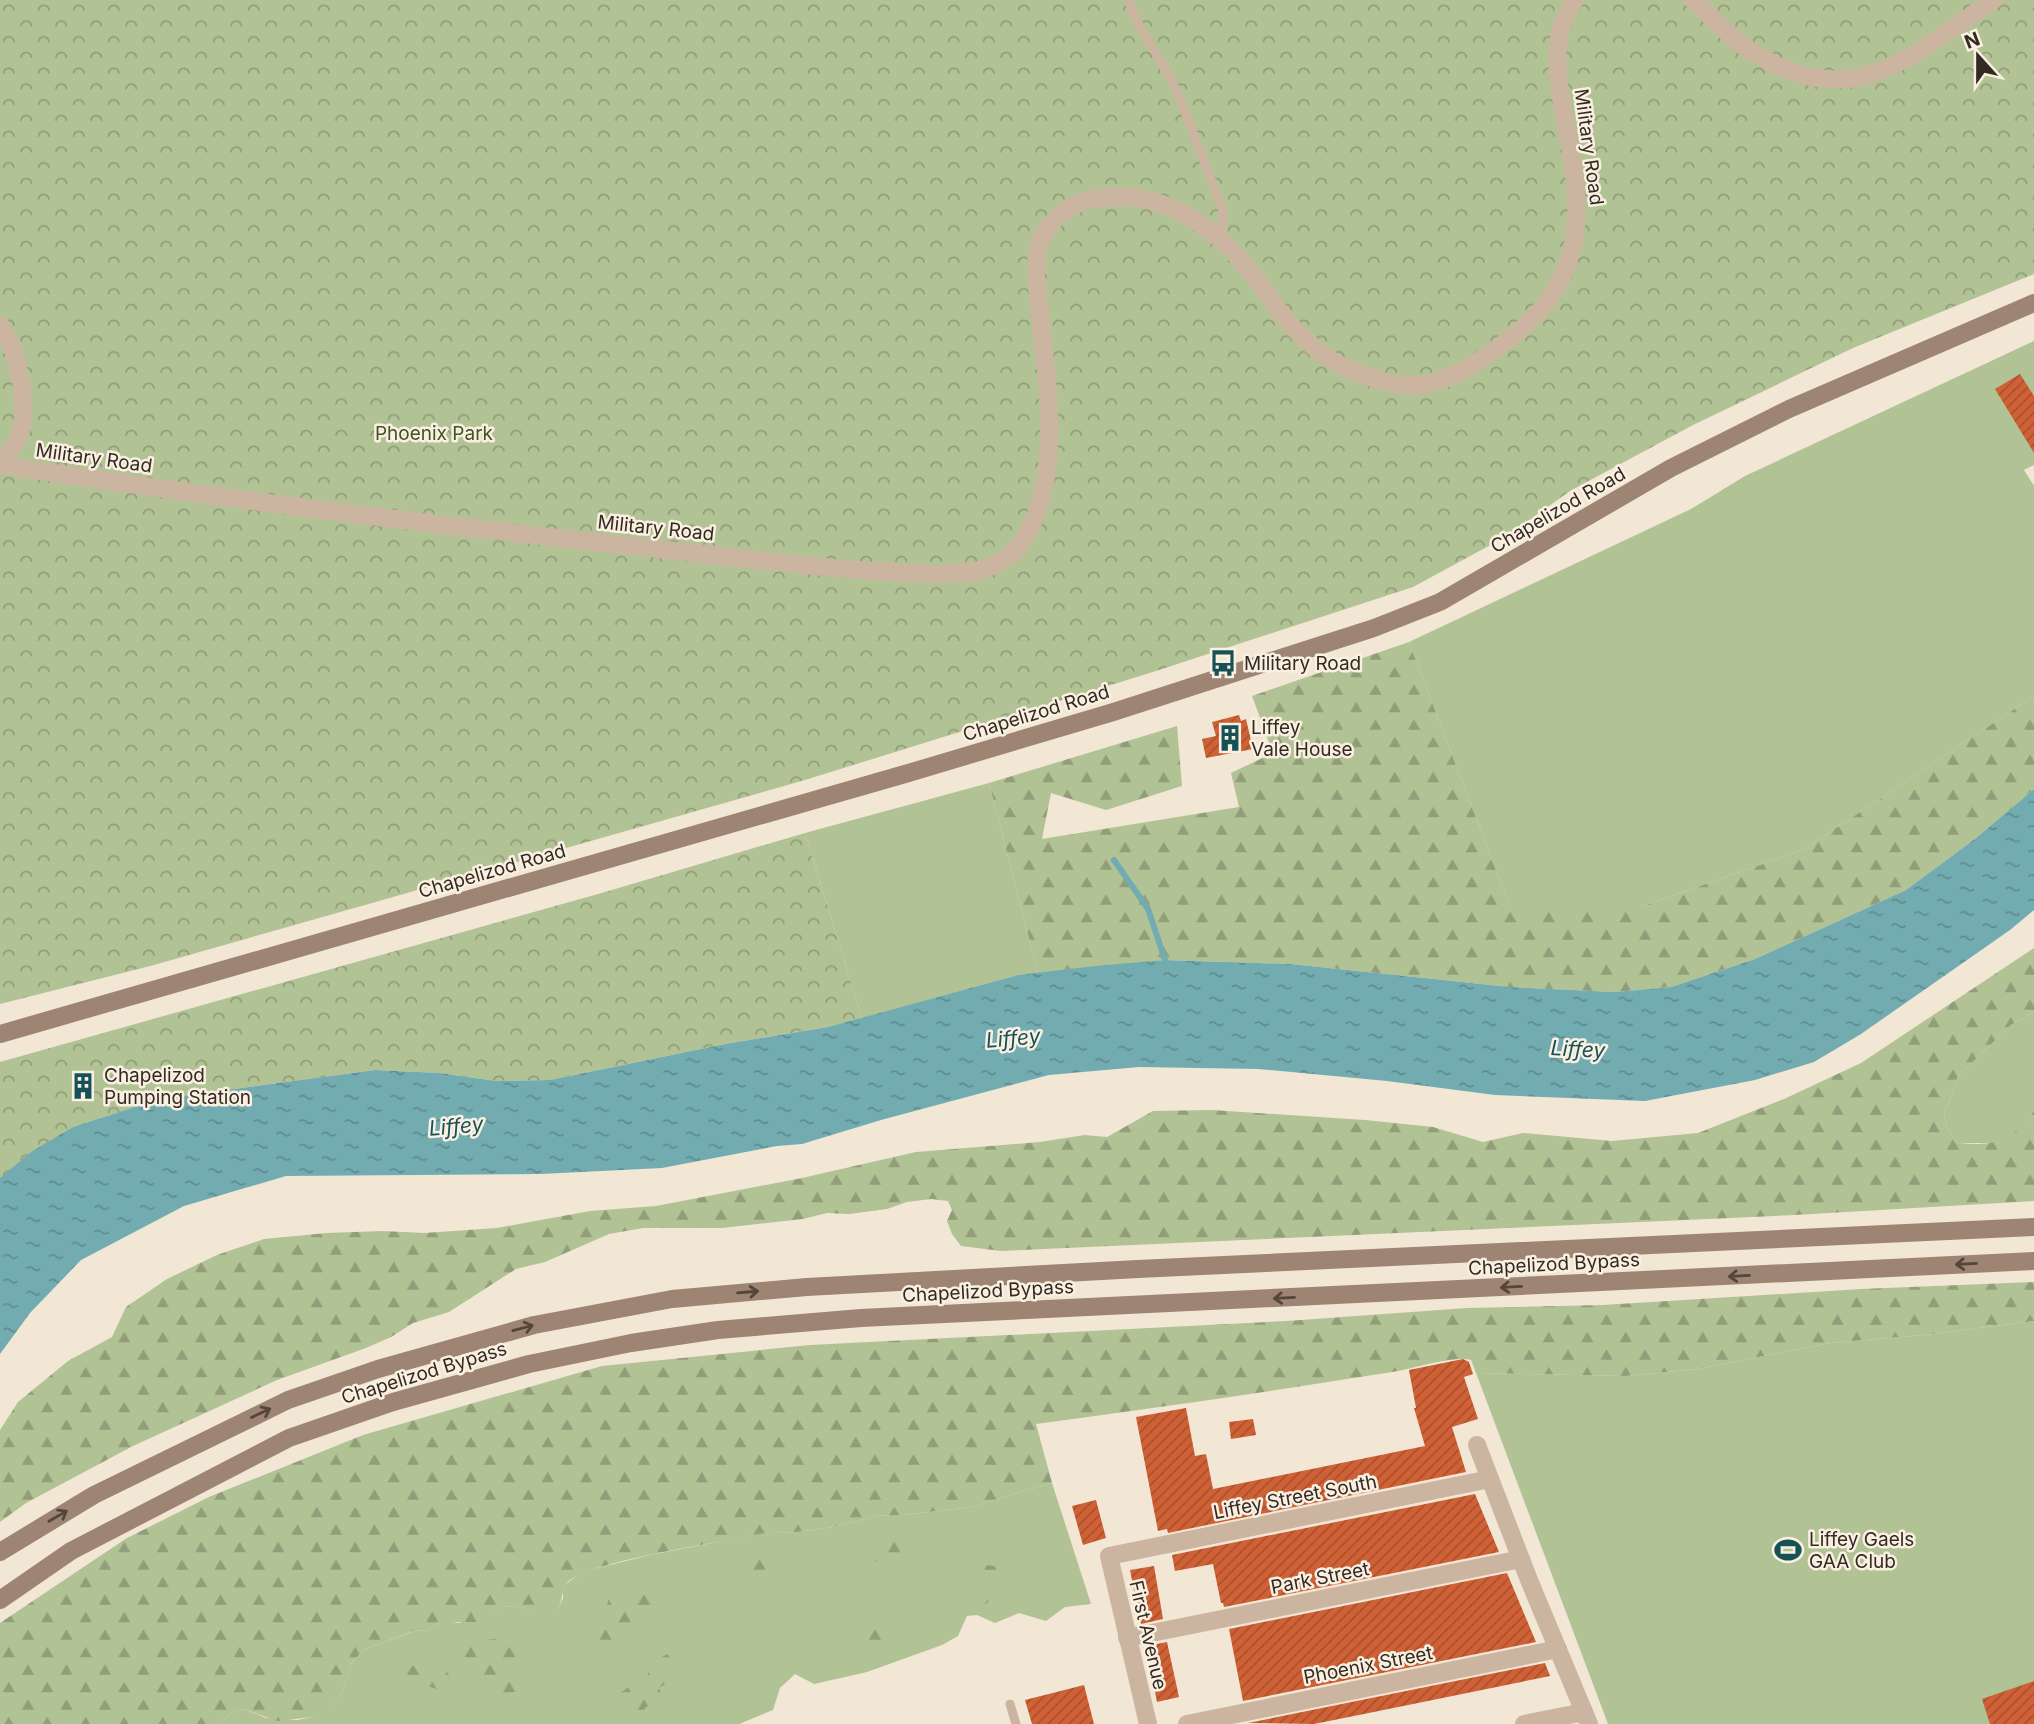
<svg xmlns="http://www.w3.org/2000/svg" width="2034" height="1724" font-family="Inter,sans-serif">
<defs>
<pattern id="forest-firs" width="22" height="20" patternUnits="userSpaceOnUse" patternTransform="scale(1.75)"><rect width="22" height="20" fill="#b1c294"/><path d="M5 1l3.5 6h-7zM16 11l3.5 6h-7z" fill="#919e79"/></pattern>
<pattern id="park-crowns" width="20" height="18" patternUnits="userSpaceOnUse" patternTransform="scale(1.75)"><rect width="20" height="18" fill="#b1c294"/><path d="M2 6a3 3 0 1 1 6 0M12 15a3 3 0 1 1 6 0" fill="none" stroke="#919e79"/></pattern>
<pattern id="water-ripples" width="26" height="14" patternUnits="userSpaceOnUse" patternTransform="scale(1.75)"><rect width="26" height="14" fill="#72acb1"/><path d="M2 4q2-2 4 0t4 0M15 11q2-2 4 0t4 0" fill="none" stroke="#5e8c90"/></pattern>
<pattern id="building-hatch" width="6" height="6" patternUnits="userSpaceOnUse" patternTransform="scale(1.75)"><rect width="6" height="6" fill="#d06136"/><path d="M-1 1l2-2M0 6l6-6M5 7l2-2" fill="none" stroke="#aa502d"/></pattern>
</defs>
<rect width="100%" height="100%" fill="#f2e6d5"/>
<g fill="#b1c294">
<path d="M2034 341V465L2024 470 2034 486V696L1803 850 1640 907H1510L1409 642 1691 509 1745 476Z"/>
<path d="M989 783 1038 973 1018 975 862 1018 805 833Z"/>
<path d="M2034 1012V1111L2019 1130 2000 1143H1957L1947 1128 1944 1115 1958 1076 2011 1025Z"/>
<path d="M2034 1321V1724H1608L1476 1373 1626 1376 1698 1369 1830 1343 1924 1335Z"/>
<path d="M1052 1483 1091 1604 1065 1607 1046 1621 1019 1613 995 1623 977 1615 967 1616 958 1636 942 1645 867 1672 814 1684 795 1674 780 1688 773 1710 739 1724H212L226 1718 234 1711 244 1709 266 1718 297 1720 313 1717 323 1712 342 1692 352 1662 365 1649 415 1631 429 1630 439 1622 447 1621 459 1623 500 1607 514 1606 551 1612 558 1609 563 1598V1590L566 1584 578 1575 590 1570 650 1555 774 1531 790 1533 833 1527 877 1516 904 1515 971 1507Z"/>
</g>
<g fill="url(#forest-firs)">
<path d="M1409 642 1510 907H1640L1803 850 2034 696V789L1976 838 1906 890 1755 959 1671 987 1614 992 1510 987 1291 964 1165 960 1038 973 989 783 1177 726 1182 786 1106 810 1051 793 1042 839 1239 807 1231 773 1273 753 1252 696Z"/>
<path d="M2034 948V1012L2011 1025 1958 1076 1944 1115 1947 1128 1957 1143C1998 1146 2008 1143 2034 1111V1201L1795 1215 1001 1251 961 1246 952 1234 947 1221 952 1210 948 1201 931 1199 907 1202 887 1209 849 1214 827 1213 803 1219 722 1228H643L609 1234 545 1262 516 1269 449 1312 413 1323 391 1337 366 1348 277 1380 133 1446 26 1503 0 1522V1430L18 1402 68 1361 112 1337 126 1307 167 1279 217 1255 264 1239 327 1233 382 1231 424 1233 497 1228 590 1211 656 1206 802 1178 916 1152 1040 1142 1085 1135 1107 1137 1153 1111 1212 1110 1365 1120 1433 1127 1483 1142 1523 1133 1612 1141 1698 1133 1784 1099 1861 1063Z"/>
<path d="M2034 1282V1321L1924 1335 1830 1343 1698 1369 1626 1376 1476 1373 1471 1360C1454 1355 1412 1369 1392 1372 1274 1391 1155 1408 1036 1424L1052 1483 971 1507 904 1515 877 1516 833 1527 790 1533 774 1531C736 1541 585 1560 566 1584 562 1589 562 1602 558 1609L551 1613 514 1606 501 1607 490 1611 477 1622H439L429 1630 414 1631 365 1649 352 1662 342 1692 323 1713 313 1717 277 1721 244 1709 234 1711 226 1718 212 1724H0V1623L127 1538 209 1497 363 1435 602 1366 810 1345 1287 1321 1467 1308 1603 1305 1861 1289Z"/>
<path d="M885 1535 901 1543V1559L894 1569 880 1565 869 1556 871 1545Z"/>
<circle cx="758" cy="1562" r="13"/>
<path d="M986 1565 1003 1567 1004 1581 992 1586 978 1573Z"/>
<path d="M642 1593 654 1604 650 1610 651 1617 631 1631 626 1644 617 1647 614 1651 607 1654 610 1648 603 1647 597 1631 603 1625 600 1613 607 1606 609 1596 620 1599Z"/>
<path d="M963 1593H977L989 1601 976 1611 962 1601Z"/>
<path d="M872 1625 884 1632 892 1641 889 1652 859 1651 852 1642 861 1631Z"/>
<path d="M507 1637 520 1656 516 1665 528 1683 519 1693 513 1692 499 1697 486 1685 473 1683 456 1663 457 1654 480 1641Z"/>
<path d="M670 1653 676 1664 673 1679 659 1688 662 1696 661 1701 646 1707 644 1710 619 1716 610 1706C616 1693 633 1683 647 1680 649 1664 657 1659 670 1653Z"/>
<path d="M438 1660 450 1676 449 1684 439 1690 419 1683 410 1684 405 1677 410 1667 424 1661Z"/>
</g>
<g fill="url(#park-crowns)">
<path d="M0 0H2034V274L1853 348 1693 425 1570 491 1507 536 1413 587 1156 671 805 780 154 965 0 1004Z"/>
<path d="M805 833 862 1018 828 1027 725 1044 550 1080 496 1081 440 1073 375 1070 159 1099 73 1127 0 1178V1062L605 892Z"/>
</g>
<path fill="url(#water-ripples)" d="M2034 789V910L2010 930 1861 1034 1814 1062 1755 1080 1645 1101 1495 1095 1387 1081 1258 1069 1139 1067 1049 1075 881 1120 802 1144 777 1146 662 1168 540 1174 286 1176 184 1206 81 1260 30 1313 0 1354V1178L31 1152 73 1127 159 1099 375 1070 440 1073 496 1081 550 1080 725 1044 828 1027 1018 975 1095 966 1165 960 1291 964 1510 987 1614 992 1671 987 1755 959 1906 890 1976 838Z"/>
<g fill="none" stroke-linecap="round" stroke-linejoin="round">
<path stroke="#72acb1" stroke-width="6" d="M1114 860 1148 909 1165 960"/>
</g>
<g fill="url(#building-hatch)">
<path d="M2020 374 2034 396V453L1995 389Z"/>
<path d="M1239 715 1241 721 1246 719 1253 749 1206 758 1202 739 1216 736 1212 722Z"/>
<path d="M1463 1359 1469 1362 1473 1374 1464 1377 1478 1419 1452 1427 1466 1472 1168 1533 1167 1529 1158 1531 1136 1417 1186 1408 1195 1456 1206 1454 1213 1489 1425 1446 1414 1408H1416L1409 1370Z"/>
<path d="M1253 1419 1256 1435 1231 1439 1229 1422Z"/>
<path d="M1475 1494 1499 1552 1224 1607 1223 1603H1221L1213 1564 1175 1571 1172 1555Z"/>
<path d="M1096 1500 1106 1538 1083 1545 1072 1506Z"/>
<path d="M1154 1566 1163 1619 1141 1624 1130 1570Z"/>
<path d="M1507 1573 1536 1642 1243 1701 1229 1629Z"/>
<path d="M1167 1642 1179 1697 1157 1702 1146 1646Z"/>
<path d="M1545 1663 1550 1676 1354 1716 1314 1724 1248 1723Z"/>
<path d="M2034 1681V1724H1990L1982 1699Z"/>
<path d="M1084 1685 1094 1724H1032L1025 1700Z"/>
</g>
<g fill="none" stroke-linecap="round" stroke-linejoin="round">
<g stroke="#cbb5a0" stroke-width="9">
<path d="M1129 0 1132 12 1169 76 1181 101 1223 211V228L1219 239"/>
<path d="M1010 1704 1016 1724"/>
</g>
<g stroke="#cbb5a0" stroke-width="18">
<path d="M1693 0C1711 16 1729 37 1749 50 1855 117 1907 57 1994 0"/>
<path d="M0 324C18 352 30 404 19 436 15 446 6 456 0 464"/>
<path d="M0 465C231 501 462 528 695 553 763 560 831 570 900 572 926 573 955 576 980 570 999 566 1015 553 1025 537 1061 480 1048 388 1041 324 1039 297 1032 270 1039 244 1043 231 1057 216 1068 209 1084 198 1103 197 1123 197 1171 197 1219 232 1248 269 1265 289 1279 314 1297 332 1327 362 1356 377 1397 384 1431 390 1464 372 1492 352 1591 283 1585 218 1563 110 1556 72 1551 33 1575 0"/>
<path d="M1477 1445 1529 1580 1589 1724"/>
<path d="M1127 1638 1521 1559"/>
<path d="M1148 1724 1109 1556 1490 1479"/>
<path d="M1187 1724 1558 1649"/>
<path d="M1524 1724 1584 1712"/>
</g>
<g stroke="#9e8472" stroke-width="18">
<path d="M0 1034 905 774 1113 712 1374 628 1440 602 1671 468 1789 409 2034 303"/>
<path d="M0 1552 94 1495 288 1400 378 1369 534 1325 672 1299 807 1287 1138 1269 2034 1227"/>
<path d="M0 1600 71 1551 289 1438 393 1402 529 1364 631 1343 718 1330 861 1318 2034 1261"/>
</g>
</g>
<defs><path id="oneway-shaft" d="M-6 0H5M1.5-3L5.5 0L1.5 3" fill="none" stroke-width="1.6" stroke-linecap="round" stroke-linejoin="round" transform="scale(1.75)"/></defs>
<g stroke="#54453b">
<use href="#oneway-shaft" transform="translate(1966 1264) rotate(177)"/>
<use href="#oneway-shaft" transform="translate(1739 1276) rotate(177)"/>
<use href="#oneway-shaft" transform="translate(1511 1287) rotate(177)"/>
<use href="#oneway-shaft" transform="translate(748 1292) rotate(-5)"/>
<use href="#oneway-shaft" transform="translate(1284 1298) rotate(177)"/>
<use href="#oneway-shaft" transform="translate(523 1328) rotate(-15)"/>
<use href="#oneway-shaft" transform="translate(261 1413) rotate(-25)"/>
<use href="#oneway-shaft" transform="translate(58 1516) rotate(-30)"/>
</g>
<defs>
<symbol id="bus-bare" viewBox="-9 -9 18 18"><path d="M-5-6H5V4H4V6H2V4H-2V6H-4V4H-5ZM-3.5-4V0h7V-4ZM-3.5 1.2v1.5H-2V1.2ZM2 1.2v1.5H3.5V1.2Z" fill="#175158" stroke="#faf0e1" stroke-width="2.5" paint-order="stroke"/></symbol>
<symbol id="building-bare" viewBox="-9 -9 18 18"><path d="M-4-6H4V6H1V3H-1V6H-4ZM-2.5-4.3h1.7v1.8h-1.7ZM.8-4.3h1.7v1.8H.8ZM-2.5-1h1.7V.8h-1.7ZM.8-1h1.7V.8H.8Z" fill="#175158" stroke="#faf0e1" stroke-width="2.5" paint-order="stroke"/></symbol>
<symbol id="stadium-bare" viewBox="-9 -9 18 18"><path d="M0-5a6.5 5 0 1 0 0 10a6.5 5 0 1 0 0-10ZM-3.5-1.8h7v3.6h-7Z" fill="#175158" stroke="#faf0e1" stroke-width="2.5" paint-order="stroke"/></symbol>
</defs>
<g fill-rule="evenodd">
<use href="#bus-bare" x="1204" y="644" width="38" height="38"/>
<use href="#building-bare" x="1211" y="719" width="38" height="38"/>
<use href="#building-bare" x="64" y="1067" width="38" height="38"/>
<use href="#stadium-bare" x="1769" y="1531" width="38" height="38"/>
</g>
<g text-anchor="middle" dominant-baseline="central" stroke-width="5" stroke-linejoin="round" paint-order="stroke">
<g font-size="19" fill="#342a24" stroke="#faf0e1">
<text transform="translate(1589 147) rotate(82)">Military Road</text>
<text transform="translate(94 458) rotate(8)">Military Road</text>
<text transform="translate(1558 510) rotate(-30)">Chapelizod Road</text>
<text transform="translate(656 528) rotate(6)">Military Road</text>
<text transform="translate(1036 713) rotate(-17)">Chapelizod Road</text>
<text transform="translate(492 871) rotate(-16)">Chapelizod Road</text>
<text transform="translate(1554 1264) rotate(-3)">Chapelizod Bypass</text>
<text transform="translate(988 1291) rotate(-3)">Chapelizod Bypass</text>
<text transform="translate(424 1373) rotate(-17)">Chapelizod Bypass</text>
<text transform="translate(1295 1497) rotate(-11)">Liffey Street South</text>
<text transform="translate(1320 1578) rotate(-11)">Park Street</text>
<text transform="translate(1148 1635) rotate(77)">First Avenue</text>
<text transform="translate(1368 1665) rotate(-11)">Phoenix Street</text>
</g>
<g font-size="19" fill="#415426" stroke="#faf0e1">
<text x="434" y="433">Phoenix Park</text>
</g>
<g font-size="19" fill="#342a24" stroke="#faf0e1" text-anchor="start">
<text x="1244" y="663">Military Road</text>
<text x="1251" y="727">Liffey<tspan x="1251" dy="22">Vale House</tspan></text>
<text x="104" y="1075">Chapelizod<tspan x="104" dy="22">Pumping Station</tspan></text>
<text x="1809" y="1539">Liffey Gaels<tspan x="1809" dy="22">GAA Club</tspan></text>
</g>
<g font-size="21" font-style="italic" fill="#175158" stroke="#faf0e1">
<text transform="translate(1013 1038) rotate(-5)">Liffey</text>
<text transform="translate(1578 1049) rotate(3)">Liffey</text>
<text transform="translate(456 1126) rotate(-5)">Liffey</text>
</g>
</g>
<g transform="translate(1978 56) rotate(339)" stroke="#faf0e1" stroke-width="5" paint-order="stroke">
<path d="M0-5L12 26L0 18L-12 26Z" fill="#342a24"/>
<text y="-10" font-size="19" font-weight="bold" text-anchor="middle" fill="#342a24">N</text>
</g>
</svg>
